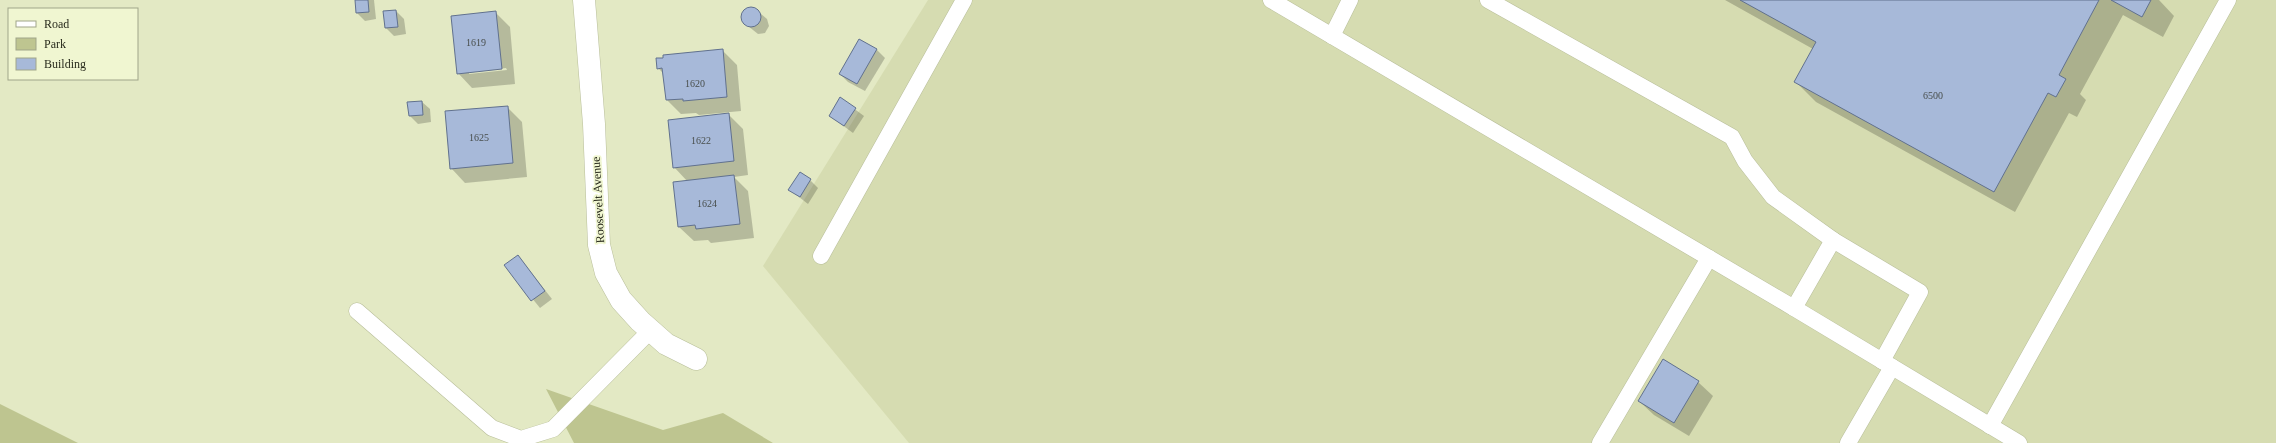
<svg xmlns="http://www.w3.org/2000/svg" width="2276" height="443" font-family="Georgia,serif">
<rect width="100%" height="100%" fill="#e3e9c4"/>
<path fill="#d6dcb1" d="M928 0H2276V443H909L763 266Z"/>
<g fill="#bec590">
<path d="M546 389 663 430 723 413 773 443H574Z"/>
<path d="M0 404 78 443H0Z"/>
</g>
<g fill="#0003" fill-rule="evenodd">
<path d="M356 0H374L376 19 365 21 357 13Z"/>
<path d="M1725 0H2159L2174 16 2163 37 2123 15 2080 94 2086 100 2077 117 2069 113 2015 212 1816 102 1795 81 1813 49Z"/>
<path d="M753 7 767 19 769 26 765 33 758 34 743 22 742 15 745 10Z"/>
<path d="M396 11 404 19 406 34 394 36 386 28Z"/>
<path d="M495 12 510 27 515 84 472 88 458 73ZM506 68 507 70 469 74V72Z"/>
<path d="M860 40 877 50 885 58 865 91 848 82 840 74Z"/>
<path d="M722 50 737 65 741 111 699 115 696 113 681 114 667 100 664 74 658 68Z"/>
<path d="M841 99 864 116 853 133 830 116Z"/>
<path d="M422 102 430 109 431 122 418 124 410 116 408 103Z"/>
<path d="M507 107 522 122 527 177 465 183 451 168Z"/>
<path d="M728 114 743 129 748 175 734 177 748 191 754 238 711 243 708 240 694 241 679 227 688 182 674 167Z"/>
<path d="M810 180 818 188 808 204 790 190Z"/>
<path d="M518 256 552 299 540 308 506 266Z"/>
<path d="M1698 382 1713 396 1689 436 1654 415 1639 401Z"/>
</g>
<g fill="#a7b9d9" stroke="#61718e">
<path d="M355 0H368L369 12 356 13Z"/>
<path d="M1740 0H2099L2059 75 2066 79 2056 97 2048 93 1994 192 1794 82 1816 42Z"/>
<path d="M2111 0H2151L2142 17Z"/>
<circle cx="751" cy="17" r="10"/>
<path d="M396 10 398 27 385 28 383 11Z"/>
<path d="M496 11 502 69 457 74 451 16Z"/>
<path d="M859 39 877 49 857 84 839 74Z"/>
<path d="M723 49 727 97 683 101V99L666 100 662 68 657 69 656 58H663V55Z"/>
<path d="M840 97 856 108 844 126 829 116Z"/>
<path d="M422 101 423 115 409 116 407 102Z"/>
<path d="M508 106 513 163 450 169 445 111Z"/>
<path d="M729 113 734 161 673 168 668 120Z"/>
<path d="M800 172 811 179 800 197 788 190Z"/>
<path d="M734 175 740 224 696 229 695 225 678 227 673 182Z"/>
<path d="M518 255 545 291 531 301 504 265Z"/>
<path d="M1663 359 1699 381 1674 423 1638 401Z"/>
</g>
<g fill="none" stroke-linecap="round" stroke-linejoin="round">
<defs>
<g id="lane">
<path d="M1271 0 1794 308 2019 443"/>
<path d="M1488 0 1732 137 1745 161 1773 197 1833 240"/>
<path d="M1332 36 1350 0"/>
<path d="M821 256 964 0"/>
<path d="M1794 308 1833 240 1920 292 1882 361"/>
<path d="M357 311 492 428 521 439 553 429 651 330"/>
<path d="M1990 426 2228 0"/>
<path d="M1600 443 1709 258"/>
<path d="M1848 443 1892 367"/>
</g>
<path id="street" d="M584 0 594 124 599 245 606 273 621 300 640 321 666 344 696 359"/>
</defs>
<use href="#lane" stroke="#b8be9a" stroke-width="17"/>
<use href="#street" stroke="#b8be9a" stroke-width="23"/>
<use href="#lane" stroke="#fff" stroke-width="16"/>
<use href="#street" stroke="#fff" stroke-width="22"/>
</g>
<g text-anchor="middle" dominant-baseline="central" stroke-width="3.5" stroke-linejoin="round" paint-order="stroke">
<g font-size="10" fill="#484e4c">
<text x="476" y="42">1619</text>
<text x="695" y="83">1620</text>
<text x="1933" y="95">6500</text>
<text x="479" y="137">1625</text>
<text x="701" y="140">1622</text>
<text x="707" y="203">1624</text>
</g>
<g font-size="12" fill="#292b1d" stroke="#f0f6d1">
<text transform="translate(598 200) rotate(-93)">Roosevelt Avenue</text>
</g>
</g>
<rect x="8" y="8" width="130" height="72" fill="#f0f6d1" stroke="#a0a589"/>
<rect x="16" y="21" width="20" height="6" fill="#ffffff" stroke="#a0a589"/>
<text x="44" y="28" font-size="12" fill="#292b1d">Road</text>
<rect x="16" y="38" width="20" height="12" fill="#bec590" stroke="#a0a589"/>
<text x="44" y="48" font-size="12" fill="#292b1d">Park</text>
<rect x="16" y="58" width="20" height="12" fill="#a7b9d9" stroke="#a0a589"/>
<text x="44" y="68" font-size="12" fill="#292b1d">Building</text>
</svg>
